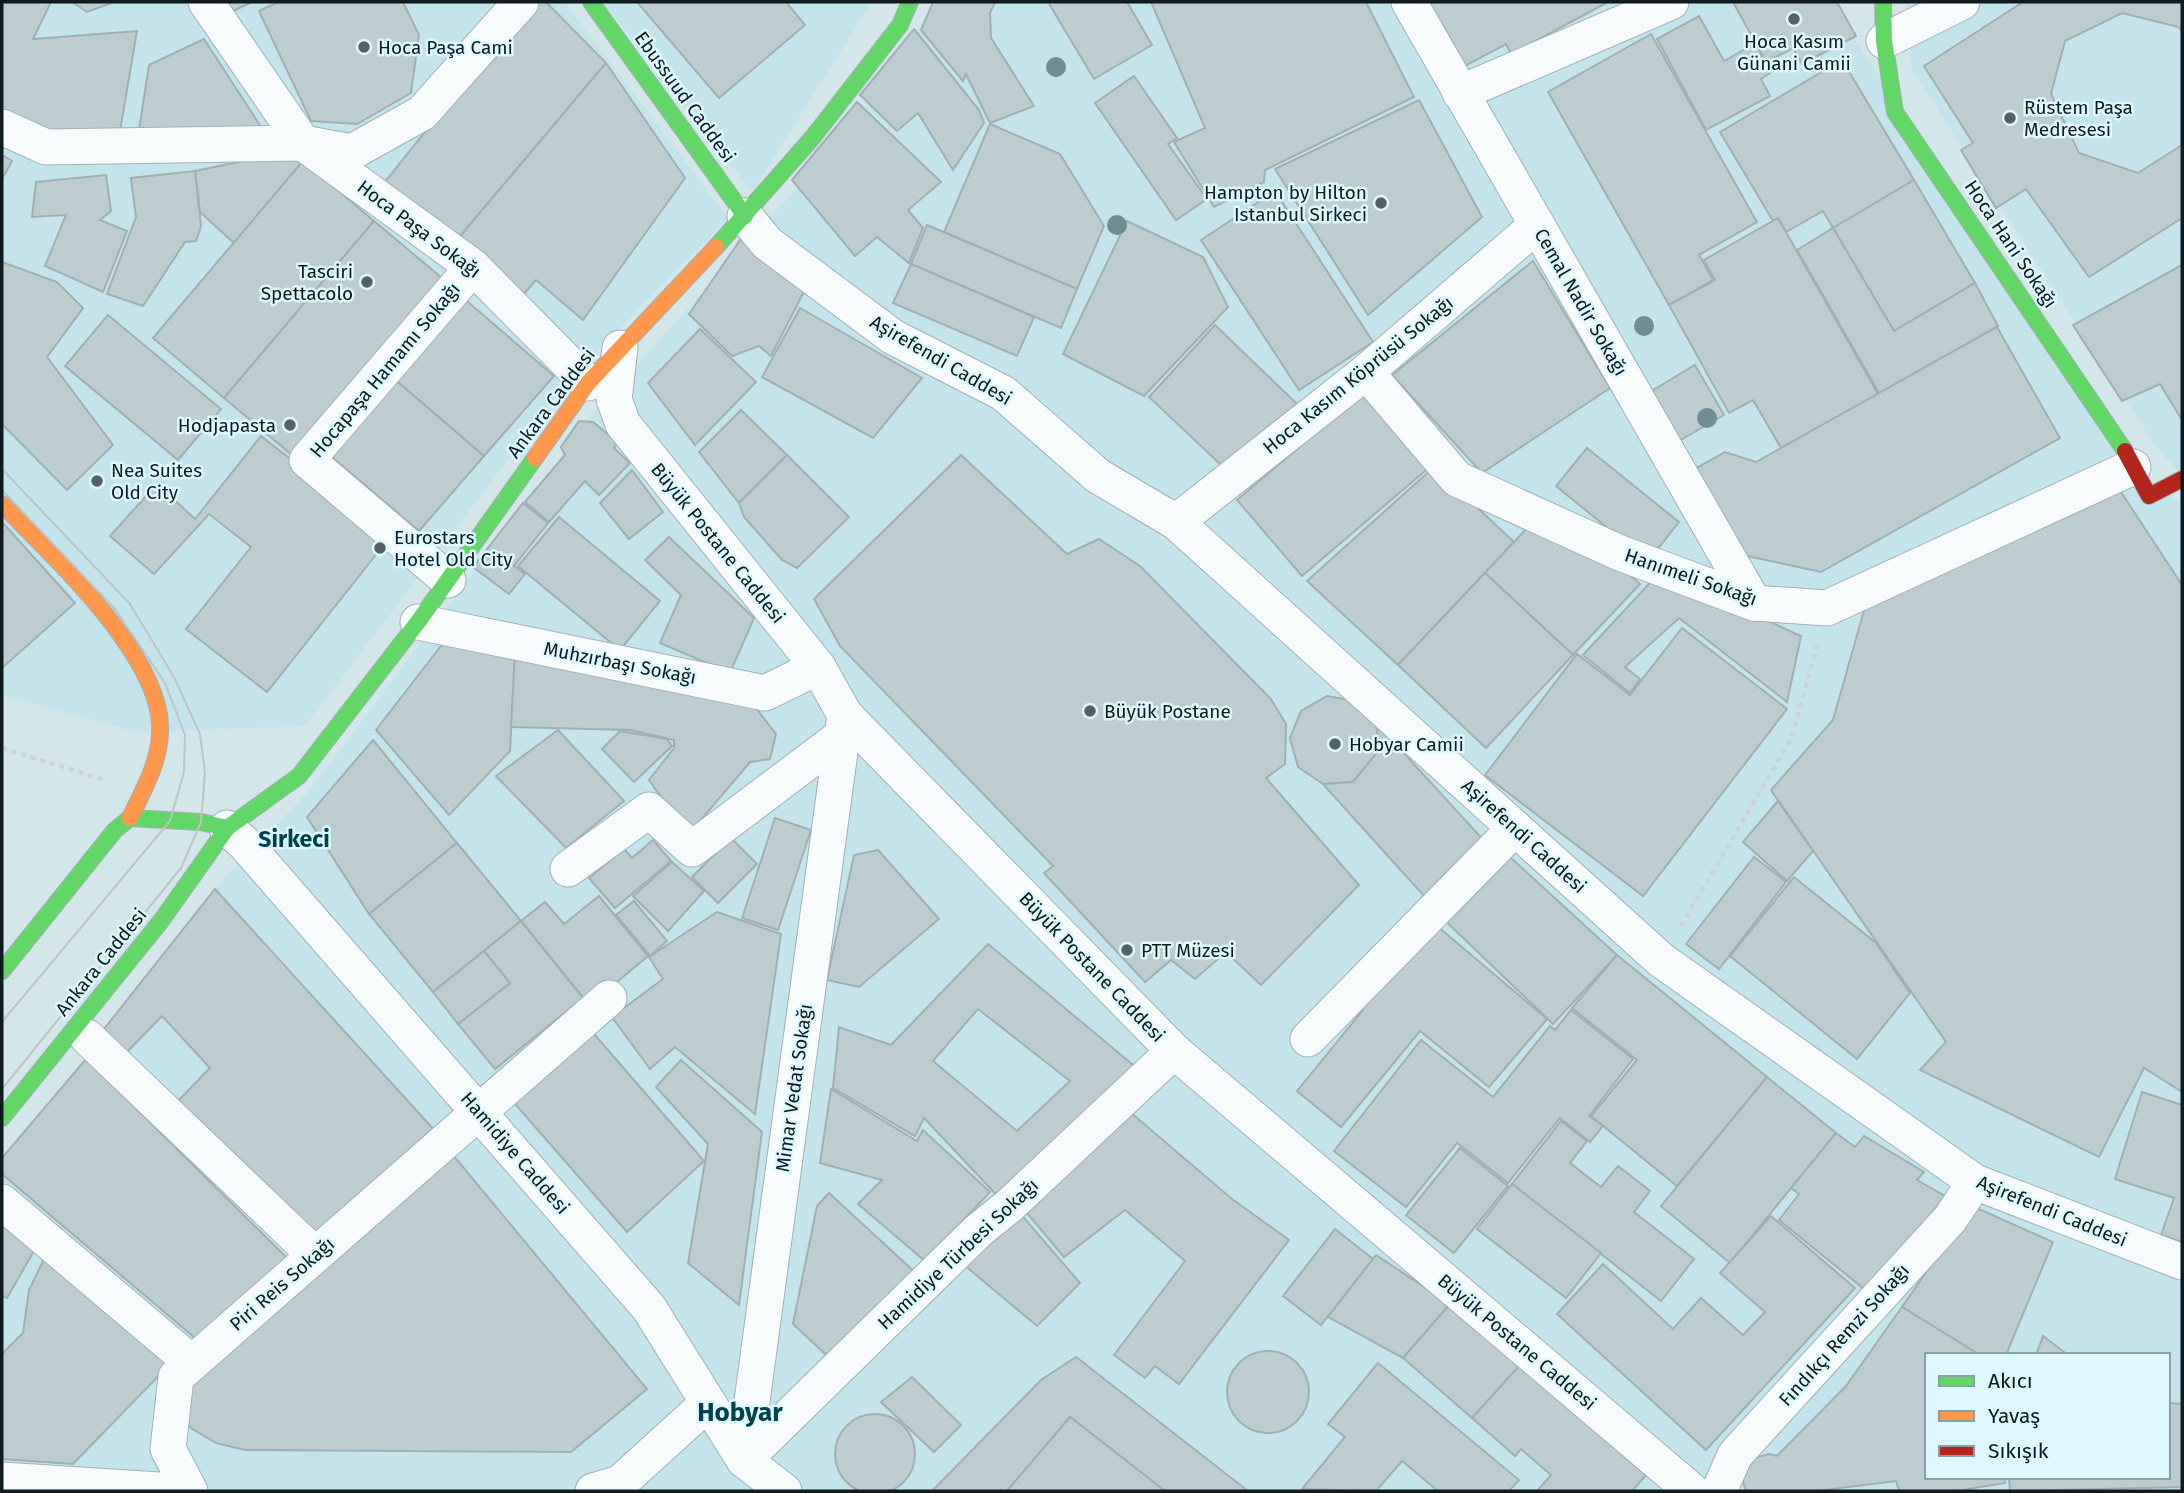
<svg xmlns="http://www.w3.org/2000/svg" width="2184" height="1493" font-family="'Fira Sans',sans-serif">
<rect width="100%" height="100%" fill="#d3e6ea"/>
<g fill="#c3e4eb" fill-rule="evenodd">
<path d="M2 2H565L728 218 565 385 305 726 135 732 2 695Z"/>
<path d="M603 2H872L752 192Z"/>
<path d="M936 2H1812L1857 42 2139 476 2182 504V1491H2V1166L221 882 309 791 596 410 851 128ZM1927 1355H2168V1477H1927Z"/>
<path d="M1905 2H2182V475L2157 448 1912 70Z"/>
</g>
<g fill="#bdcccf" stroke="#a0afb2" stroke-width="2" fill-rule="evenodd">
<path d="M2 2H51L33 39 137 31 120 131 41 137 2 112Z"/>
<path d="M72 2H114L87 12Z"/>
<path d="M221 2H252L229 13Z"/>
<path d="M278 2H403L419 35 411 93 357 124 311 121 259 11Z"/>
<path d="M529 2H546L606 63 457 240 384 183Z"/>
<path d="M637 2H786L805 25 719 98Z"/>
<path d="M933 2H995L990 13 991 38 1034 106 990 123 966 74 963 81 921 30Z"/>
<path d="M1048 2H1127L1152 45 1094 79Z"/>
<path d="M1151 2H1366L1414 97 1265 170 1264 182 1214 207 1174 142 1205 128Z"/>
<path d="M1420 2H1608L1511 54 1506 44 1465 66 1443 25 1435 29Z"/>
<path d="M1733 2H1837L1856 36 1802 64 1793 48 1766 62Z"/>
<path d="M2023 2H2182V32L2179 27 2122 13 2065 41 2051 94 2079 153 2138 173 2182 145V218L2089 277 2026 189 1996 208 1961 150 1973 143 1924 66Z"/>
<path d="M1699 16 1724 61 1756 43 1770 73 1761 79 1770 96 1706 130 1657 39Z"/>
<path d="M914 29 979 110 984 123 953 170 918 113 897 131 860 95Z"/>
<path d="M1651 34 1757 222 1699 255 1713 280 1669 305 1548 92Z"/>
<path d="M204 39 263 130 137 143 149 65Z"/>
<path d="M1842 60 1914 180 1833 228 1823 211 1786 232 1778 218 1773 221 1720 132Z"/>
<path d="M606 63 685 178 583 320 536 280 523 295 457 240Z"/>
<path d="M1134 76 1177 138 1168 144 1207 199 1176 220 1095 103Z"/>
<path d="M1419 100 1482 217 1368 315 1275 169Z"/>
<path d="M857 102 941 182 908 210 923 228 909 263 877 237 855 256 792 180Z"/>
<path d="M990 124 1060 154 1104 226 1077 289 944 232Z"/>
<path d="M291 151 303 161 234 243 200 212 195 171Z"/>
<path d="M2 155 12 161 2 179Z"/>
<path d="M303 161 374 221 224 398 153 338Z"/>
<path d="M195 171 201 226 196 241 185 242 143 306 107 294 136 217 131 178Z"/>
<path d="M106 175 111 211 100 220 127 231 103 292 45 266 66 215 32 217 36 182Z"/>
<path d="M1914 180 1975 283 1894 331 1833 228Z"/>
<path d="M1275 191 1373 342 1299 390 1201 240Z"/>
<path d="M1778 218 1878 394 1781 448 1753 400 1729 413 1669 305 1715 280 1704 260Z"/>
<path d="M374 221 448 283 298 460 224 398Z"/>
<path d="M1127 221 1203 257 1228 307 1144 396 1063 354Z"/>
<path d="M927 225 1077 289 1061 328 911 264Z"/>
<path d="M1833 228 1894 331 1975 283 1998 326 1879 393 1797 250Z"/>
<path d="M745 233 810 280 771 356 759 346 732 356 689 314Z"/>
<path d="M1533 261 1610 388 1482 473 1392 375Z"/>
<path d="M2 262 57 282 83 308 47 357 113 445 67 490 2 424Z"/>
<path d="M911 264 1034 317 1017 356 893 303Z"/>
<path d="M2182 265V420L2160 384 2122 401 2073 325Z"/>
<path d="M461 296 554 376 484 456 392 377Z"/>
<path d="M800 308 922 378 873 438 762 377Z"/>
<path d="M108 315 221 409 178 460 65 366Z"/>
<path d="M1215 325 1297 404 1221 465 1149 397Z"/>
<path d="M1997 327 2060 438 1821 572 1743 555 1695 469 1725 452 1756 462Z"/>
<path d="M700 329 756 382 695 445 648 383Z"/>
<path d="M1695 365 1724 415 1679 441 1650 392Z"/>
<path d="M392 377 484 456 419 531 326 452Z"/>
<path d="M1366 390 1432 465 1302 576 1237 500Z"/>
<path d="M741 410 787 455 739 503 699 452Z"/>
<path d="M579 421 593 422 618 443 614 448 630 463 599 495 585 481 549 522 525 502 565 455 561 447Z"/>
<path d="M261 436 390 537 267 692 186 629 251 547 209 514 154 574 110 536 157 484 195 519Z"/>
<path d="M1587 448 1679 522 1648 561 1556 486Z"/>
<path d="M787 455 849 517 797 568 782 560 744 517 739 503Z"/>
<path d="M961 455 1067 554 1099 539 1140 566 1271 699 1286 724 1285 764 1266 778 1359 885 1261 985 1226 952 1195 979 1171 960 1145 982 1044 873 1053 866 840 646 814 599Z"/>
<path d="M1434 467 1514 542 1398 665 1307 581Z"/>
<path d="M632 470 663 512 629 539 600 503Z"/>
<path d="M2119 489 2182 585V1092L2144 1068 2099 1157 1920 1070 1946 1042 1771 790 1833 720 1865 607Z"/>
<path d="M523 503 548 523 514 566 525 574 509 594 473 567Z"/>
<path d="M559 517 660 601 620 650 518 566Z"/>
<path d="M2 522 75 603 2 668Z"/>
<path d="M1531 524 1609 556 1640 584 1573 655 1485 573Z"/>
<path d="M669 537 754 618 730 673 660 643 681 595 645 560Z"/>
<path d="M1660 572 1801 636 1787 702 1679 618 1625 667 1640 679 1630 693 1583 655Z"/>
<path d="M1485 573 1573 655 1486 748 1398 665Z"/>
<path d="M1682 628 1787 709 1643 896 1485 775 1577 654 1630 695Z"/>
<path d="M444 642 515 653 510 751 449 815 376 730Z"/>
<path d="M515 653 748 698 776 734 770 759 750 762 688 835 649 780 674 748V740L630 730 511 727Z"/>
<path d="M1327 696 1356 701 1376 723 1379 750 1353 782 1323 784 1298 767 1290 738 1301 711Z"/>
<path d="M1376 723 1489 846 1433 906 1323 784 1353 782 1379 750Z"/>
<path d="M558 730 624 801 566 848 496 776Z"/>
<path d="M620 731 667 739 672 746 634 782 602 749Z"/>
<path d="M373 740 457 843 369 914 307 817Z"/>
<path d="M1778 801 1813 851 1787 881 1743 842Z"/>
<path d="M775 818 811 830 778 930 742 918Z"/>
<path d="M731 838 757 864 718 903 692 877Z"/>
<path d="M653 840 671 861 615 908 589 878 624 849 632 858Z"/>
<path d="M457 843 521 921 433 992 369 914Z"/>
<path d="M1499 847 1617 955 1553 1024 1436 912Z"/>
<path d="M878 850 939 919 859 987 827 980 854 855Z"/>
<path d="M1754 857 1786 882 1719 969 1686 944Z"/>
<path d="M672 862 704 891 668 931 633 896Z"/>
<path d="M1794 877 1876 943 1910 993 1857 1059 1730 956Z"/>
<path d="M215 889 437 1133 319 1240 171 1108 210 1068 162 1016 127 1052 104 1029Z"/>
<path d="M599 896 648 956 589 1005 521 921 545 902 564 924Z"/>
<path d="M634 901 667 941 650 956 616 915Z"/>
<path d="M717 912 781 934 755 1114 675 1047 650 1069 612 1017 663 979 649 957Z"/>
<path d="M1430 920 1547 1019 1489 1087 1420 1031 1341 1127 1297 1091 1363 1010 1359 1007Z"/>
<path d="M521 921 583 998 495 1069 458 1024 510 983 484 951Z"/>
<path d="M988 944 1144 1074 1006 1205 924 1118 915 1136 833 1088 839 1027 891 1045ZM978 1009 1070 1081 1017 1131 933 1061Z"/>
<path d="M484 951 510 983 458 1024 433 992Z"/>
<path d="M1617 955 1767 1077 1677 1186 1591 1116 1637 1060 1572 1008Z"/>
<path d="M1571 1010 1633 1059 1589 1116 1603 1126 1590 1142 1560 1118 1508 1183 1457 1143 1406 1207 1334 1151 1421 1040 1493 1097 1550 1026 1555 1030Z"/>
<path d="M588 1027 704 1161 627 1232 509 1097Z"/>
<path d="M86 1059 288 1259 196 1339 2 1174V1158Z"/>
<path d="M681 1060 762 1132 739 1305 688 1263 708 1144 656 1087Z"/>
<path d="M1767 1077 1836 1133 1730 1263 1661 1206Z"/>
<path d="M831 1089 917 1141 923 1130 990 1192 925 1261 858 1204 882 1180 820 1163Z"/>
<path d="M2142 1092 2182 1105V1242L2161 1235 2174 1198 2115 1179Z"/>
<path d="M1130 1112 1232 1199 1289 1240 1179 1384 1155 1366 1145 1378 1114 1355 1185 1261 1125 1210 1064 1257 1016 1200Z"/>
<path d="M1561 1121 1587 1141 1570 1163 1601 1187 1618 1166 1650 1191 1634 1212 1694 1259 1661 1301 1512 1184Z"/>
<path d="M1836 1133 1855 1147 1864 1136 1924 1172 1917 1180 1945 1196 1869 1293 1779 1220 1799 1194 1791 1188Z"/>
<path d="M1460 1148 1508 1186 1454 1253 1406 1215Z"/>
<path d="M453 1155 647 1389 571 1452 245 1450 216 1443 191 1428 179 1412 188 1376Z"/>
<path d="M1512 1184 1601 1253 1566 1298 1477 1229Z"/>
<path d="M829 1193 919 1276 837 1365 793 1324 817 1206Z"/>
<path d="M1013 1205 1080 1283 1037 1326 963 1264Z"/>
<path d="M1972 1206 2053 1242 2006 1355H1980L1902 1307Z"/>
<path d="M2 1215 39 1242 7 1298 2 1295Z"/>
<path d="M1771 1216 1855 1288 1706 1450 1557 1314 1603 1264 1673 1329 1701 1298 1743 1335 1765 1312 1720 1273Z"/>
<path d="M1335 1229 1373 1259 1321 1325 1283 1296Z"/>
<path d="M1376 1255 1450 1304 1403 1358 1328 1317Z"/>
<path d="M45 1257 172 1362 73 1464 2 1459V1354L23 1333 29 1290Z"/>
<path d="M1450 1304 1520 1365 1472 1418 1403 1358Z"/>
<path d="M1902 1307 1980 1355H1927V1477H2004L2005 1483 1956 1491H1899L1896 1481 1816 1491H1746L1742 1478 1754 1458 1769 1454 1777 1456 1846 1386Z"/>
<path d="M2043 1336 2068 1355H2036Z"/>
<circle cx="1268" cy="1392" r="41"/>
<path d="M1076 1357 1248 1491H1165L1070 1417 1007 1491H932L1041 1380Z"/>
<path d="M1378 1363 1519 1480 1509 1491H1438L1402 1461 1376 1491 1302 1489 1345 1437 1328 1424Z"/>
<path d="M1520 1365 1646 1475 1632 1491H1537L1551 1475 1521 1449 1515 1456 1472 1418Z"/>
<path d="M912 1377 961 1425 934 1452 881 1402Z"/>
<path d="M2168 1403 2182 1404V1487L2010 1491 2009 1477H2168Z"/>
<circle cx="875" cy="1454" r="40"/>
<path d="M1070 1417 1165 1491H1007Z"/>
</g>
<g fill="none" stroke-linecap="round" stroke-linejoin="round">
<defs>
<g id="street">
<path d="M206 2 303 143 473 267 588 383"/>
<path d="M1409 2 1754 603"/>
<path d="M1884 41 1962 2"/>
<path d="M1460 93 1671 2"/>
<path d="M2 127 46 147 303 143 352 152 422 113 521 2"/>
<path d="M745 216 767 243 893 337 1003 393 1098 476 1176 522 1661 960 1975 1182 2182 1262"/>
<path d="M620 348 614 399 623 424 818 667 845 715 1174 1051 1692 1491"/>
<path d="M1366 372 1457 479 1620 553 1754 603 1827 608 2133 467"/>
<path d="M1176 522 1366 372 1537 225"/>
<path d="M448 580 307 460 473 267"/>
<path d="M418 622 765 693 818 667"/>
<path d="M227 828 245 844 649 1308 744 1460 784 1491"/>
<path d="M568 869 649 810 692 849 842 736"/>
<path d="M87 1037 315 1255"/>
<path d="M1308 1039 1515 828"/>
<path d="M2 1202 192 1363"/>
<path d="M744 1460 845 715"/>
<path d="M744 1460 979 1230 1010 1205 1174 1051"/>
<path d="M2 1480 175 1491"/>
<path d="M190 1491 168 1449 176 1377 609 998"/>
<path d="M593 1491 620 1483 708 1403"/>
<path d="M1719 1491 1735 1455 1950 1219 1975 1182"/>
</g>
<g id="fast">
<path d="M591 2 745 216"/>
<path d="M1883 2 1884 41 1895 112 2125 451"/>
<path d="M716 247 813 137 900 25 910 2"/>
<path d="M2 971 115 830 130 818 201 822 227 828"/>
<path d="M2 1118 161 921 227 828 299 776 418 622 535 458"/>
</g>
<g id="slow">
<path d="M535 458 588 383 716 247"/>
<path d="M2 504C51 555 165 658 160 733 159 763 143 791 130 818"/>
</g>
<path id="jam" d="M2125 451 2149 496 2182 479"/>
</defs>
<use href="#street" stroke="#a2b0b4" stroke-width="37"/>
<use href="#fast" stroke="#a2b0b4" stroke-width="18"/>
<use href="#slow" stroke="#a2b0b4" stroke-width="18"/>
<use href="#jam" stroke="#a2b0b4" stroke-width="18"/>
<g stroke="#cdd2d4" stroke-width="4.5" stroke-dasharray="5 5" stroke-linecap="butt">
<path d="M2 748 105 780"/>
<path d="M1681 926 1792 737 1817 646"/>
</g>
<use href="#street" stroke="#f8fbfc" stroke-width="35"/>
<use href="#fast" stroke="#63d668" stroke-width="16"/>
<use href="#slow" stroke="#ff974d" stroke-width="16"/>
<use href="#jam" stroke="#b3261e" stroke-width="16"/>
<g stroke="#bec3c5" stroke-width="2">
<path d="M2 469 130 604 174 677 200 734 205 773 201 822 181 868 2 1089"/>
<path d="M2 490 115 609 165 683 185 735 184 772 170 821 2 1022"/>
</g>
</g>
<g fill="#6e8d94">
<circle cx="1056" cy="67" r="10"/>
<circle cx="1117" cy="225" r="10"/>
<circle cx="1644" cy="326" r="10"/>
<circle cx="1707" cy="418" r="10"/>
</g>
<g fill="#546265" stroke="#ddf8fe" stroke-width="2.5">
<circle cx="1794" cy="19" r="7"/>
<circle cx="364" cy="47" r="7"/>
<circle cx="2010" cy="118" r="7"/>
<circle cx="1381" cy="203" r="7"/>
<circle cx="367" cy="282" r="7"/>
<circle cx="290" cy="425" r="7"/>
<circle cx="97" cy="481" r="7"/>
<circle cx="380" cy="548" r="7"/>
<circle cx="1090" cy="711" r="7"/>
<circle cx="1335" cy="744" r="7"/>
<circle cx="1127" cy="950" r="7"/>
</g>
<g text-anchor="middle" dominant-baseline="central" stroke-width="5" stroke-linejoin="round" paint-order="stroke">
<g font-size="19" fill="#0f1b1e" stroke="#ddf8fe" text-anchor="start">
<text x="1794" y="41" text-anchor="middle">Hoca Kasım<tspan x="1794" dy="22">Günani Camii</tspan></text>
<text x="378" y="47">Hoca Paşa Cami</text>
<text x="2024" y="107">Rüstem Paşa<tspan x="2024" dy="22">Medresesi</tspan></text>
<text x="1367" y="192" text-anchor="end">Hampton by Hilton<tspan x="1367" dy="22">Istanbul Sirkeci</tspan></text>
<text x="353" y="271" text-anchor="end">Tasciri<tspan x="353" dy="22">Spettacolo</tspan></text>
<text x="276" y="425" text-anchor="end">Hodjapasta</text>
<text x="111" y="470">Nea Suites<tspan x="111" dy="22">Old City</tspan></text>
<text x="394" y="537">Eurostars<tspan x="394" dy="22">Hotel Old City</tspan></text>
<text x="1104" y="711">Büyük Postane</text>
<text x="1349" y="744">Hobyar Camii</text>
<text x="1141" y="950">PTT Müzesi</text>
</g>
<g font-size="19" fill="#0f1b1e" stroke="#ddf8fe">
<text transform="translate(685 97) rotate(54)">Ebussuud Caddesi</text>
<text transform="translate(419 229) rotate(37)">Hoca Paşa Sokağı</text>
<text transform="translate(2011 244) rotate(56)">Hoca Hani Sokağı</text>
<text transform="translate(1581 302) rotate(60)">Cemal Nadir Sokağı</text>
<text transform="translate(941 360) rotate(30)">Aşirefendi Caddesi</text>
<text transform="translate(385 370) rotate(-50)">Hocapaşa Hamamı Sokağı</text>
<text transform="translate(1358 375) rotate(-39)">Hoca Kasım Köprüsü Sokağı</text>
<text transform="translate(551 403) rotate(-53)">Ankara Caddesi</text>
<text transform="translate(718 543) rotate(51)">Büyük Postane Caddesi</text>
<text transform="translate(1691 577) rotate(19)">Hanımeli Sokağı</text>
<text transform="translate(620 663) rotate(11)">Muhzırbaşı Sokağı</text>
<text transform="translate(1524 836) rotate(42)">Aşirefendi Caddesi</text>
<text transform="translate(101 962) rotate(-51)">Ankara Caddesi</text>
<text transform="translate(1092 967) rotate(46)">Büyük Postane Caddesi</text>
<text transform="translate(794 1088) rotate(-82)">Mimar Vedat Sokağı</text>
<text transform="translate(515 1153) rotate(49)">Hamidiye Caddesi</text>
<text transform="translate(2052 1211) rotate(22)">Aşirefendi Caddesi</text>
<text transform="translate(958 1254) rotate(-43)">Hamidiye Türbesi Sokağı</text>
<text transform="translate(282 1284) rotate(-41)">Piri Reis Sokağı</text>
<text transform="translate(1844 1335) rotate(-48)">Fındıkçı Remzi Sokağı</text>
<text transform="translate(1517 1342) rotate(40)">Büyük Postane Caddesi</text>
</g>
<g font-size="23" font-weight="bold" fill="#01414c" stroke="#ddf8fe">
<text x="294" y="839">Sirkeci</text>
</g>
<g font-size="26" font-weight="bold" fill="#01414c" stroke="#ddf8fe">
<text x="740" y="1412">Hobyar</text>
</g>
</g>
<rect width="2184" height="1493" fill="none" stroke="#0f1b1e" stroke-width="7"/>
<rect x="1925" y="1353" width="245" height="126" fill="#ddf8fe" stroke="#8ba0a4" stroke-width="2"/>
<rect x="1939" y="1376" width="35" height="10" fill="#63d668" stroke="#8ba0a4" stroke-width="2"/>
<text x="1988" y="1388" font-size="21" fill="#0f1b1e">Akıcı</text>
<rect x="1939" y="1411" width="35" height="10" fill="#ff974d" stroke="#8ba0a4" stroke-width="2"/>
<text x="1988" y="1423" font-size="21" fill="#0f1b1e">Yavaş</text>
<rect x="1939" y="1446" width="35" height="10" fill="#b3261e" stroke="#8ba0a4" stroke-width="2"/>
<text x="1988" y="1458" font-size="21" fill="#0f1b1e">Sıkışık</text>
</svg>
